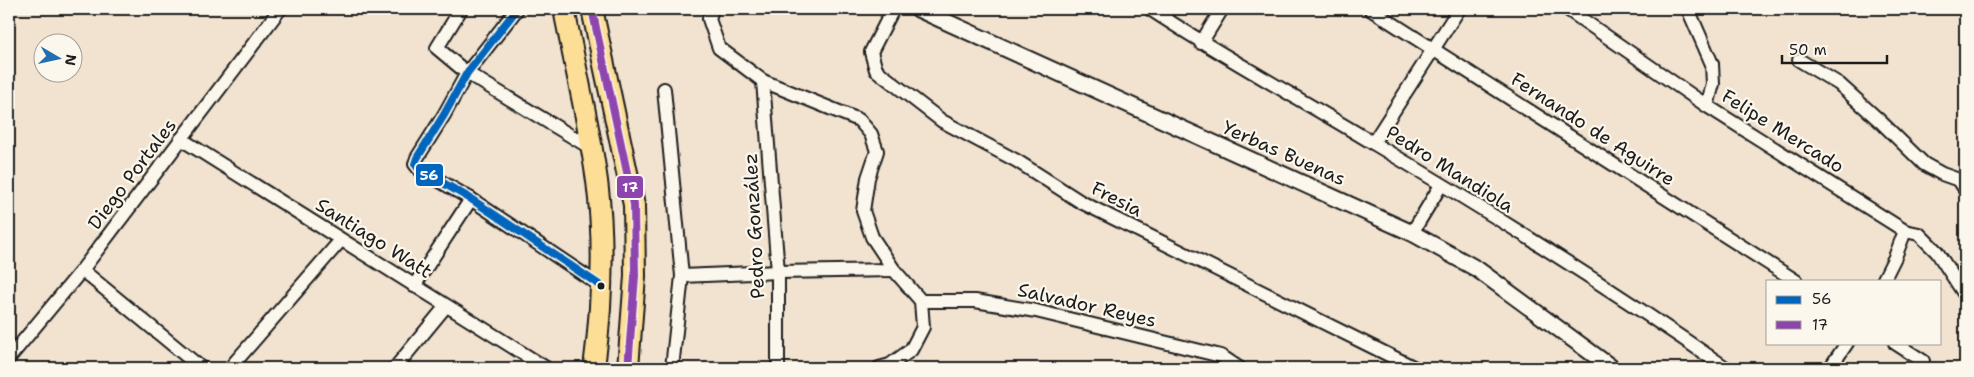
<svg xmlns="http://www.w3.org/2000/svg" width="1974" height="377" font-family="'Shantell Sans',sans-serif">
<rect width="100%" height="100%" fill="#f2e3d0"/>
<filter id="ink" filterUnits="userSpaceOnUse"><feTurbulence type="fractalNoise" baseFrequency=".02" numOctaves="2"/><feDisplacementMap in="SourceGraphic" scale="10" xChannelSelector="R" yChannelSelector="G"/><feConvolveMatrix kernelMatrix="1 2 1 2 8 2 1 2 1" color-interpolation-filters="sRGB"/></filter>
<g filter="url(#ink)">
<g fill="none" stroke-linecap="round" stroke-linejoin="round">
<defs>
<g id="minor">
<path d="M461 9 437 48 467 73 591 148"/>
<path d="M517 9 467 73 444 115 417 158 415 164 419 169 471 199 601 286"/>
<path d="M712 9 709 19 719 48 763 81 859 120 871 134 877 151 868 178 863 211 872 237 894 270 921 301 923 327 911 350 890 365 879 368"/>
<path d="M893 9 871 52 876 70 942 121 1017 161 1081 202 1415 368"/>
<path d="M1150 9C1223 57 1299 98 1373 143 1493 214 1612 289 1726 368"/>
<path d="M1370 9 1796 281"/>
<path d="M1567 9 1707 106 1905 231 1919 234 1937 252 1965 295"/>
<path d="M1688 9 1712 64 1713 84 1707 106"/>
<path d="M1201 43 1222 9"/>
<path d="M1799 60 1839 84 1881 122 1924 164 1942 174 1959 180 1965 189"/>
<path d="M763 81 778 272V368"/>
<path d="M664 89 682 276 672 368"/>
<path d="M181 139 546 368"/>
<path d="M1373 143 1459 9"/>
<path d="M1412 233 1441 185"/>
<path d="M82 270 201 368"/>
<path d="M682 276 778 272 894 270"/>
<path d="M1883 281 1895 257 1905 231"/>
<path d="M414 286 471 199"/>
<path d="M921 301H975L1036 311 1221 356 1239 368"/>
<path d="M1895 343 1923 361"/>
<path d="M9 358 82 270 280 9"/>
<path d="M230 368 341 240"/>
<path d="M395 368 446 306"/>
<path d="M1830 368 1847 343"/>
</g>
<path id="tertiary" d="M918 9 1412 233 1477 269 1612 368"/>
<g id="primary">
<path d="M564 9C575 66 589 124 597 181 605 243 602 307 594 368"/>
<path d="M592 9 634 205 635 276 628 368"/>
</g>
</defs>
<use href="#minor" stroke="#1c1c1c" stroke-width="16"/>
<use href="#tertiary" stroke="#1c1c1c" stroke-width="19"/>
<use href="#primary" stroke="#1c1c1c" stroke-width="24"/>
<use href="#minor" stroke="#fbf7ec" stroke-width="12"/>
<use href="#tertiary" stroke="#fbf7ec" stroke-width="15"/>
<use href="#primary" stroke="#fdde96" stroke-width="20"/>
<defs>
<path id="bus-1" d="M517 9 467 73 444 115 417 158 415 164 419 169 471 199 601 286"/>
<path id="bus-2" d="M592 9 634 205 635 276 628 368"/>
</defs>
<use href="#bus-1" stroke="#fbf7ec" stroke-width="11"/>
<use href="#bus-2" stroke="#fbf7ec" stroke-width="11"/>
<use href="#bus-1" stroke="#0065bd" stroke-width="8"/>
<use href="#bus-2" stroke="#8e44ad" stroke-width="8"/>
</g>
</g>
<circle fill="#1c1c1c" stroke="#fbf7ec" stroke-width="2" cx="601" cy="286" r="4.5"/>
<g text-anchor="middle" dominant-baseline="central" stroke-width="4.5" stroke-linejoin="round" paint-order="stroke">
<g font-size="19" fill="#1c1c1c" stroke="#fbf7ec">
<text transform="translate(1593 129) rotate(33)">Fernando de Aguirre</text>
<text transform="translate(1783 131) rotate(32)">Felipe Mercado</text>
<text transform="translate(1284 153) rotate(24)">Yerbas Buenas</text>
<text transform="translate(1450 169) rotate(32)">Pedro Mandiola</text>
<text transform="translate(132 174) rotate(-53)">Diego Portales</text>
<text transform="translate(1117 199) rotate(27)">Fresia</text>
<text transform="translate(754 226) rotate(-93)">Pedro González</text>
<text transform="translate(374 238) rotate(32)">Santiago Watt</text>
<text transform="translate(1087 305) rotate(13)">Salvador Reyes</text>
</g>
</g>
<g stroke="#fbf7ec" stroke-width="2">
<rect x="415" y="163" width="29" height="24" rx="5" fill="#0065bd"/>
<rect x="616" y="175" width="28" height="24" rx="5" fill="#8e44ad"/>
</g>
<g font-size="14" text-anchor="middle" font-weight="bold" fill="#fff">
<text x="429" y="180">56</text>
<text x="630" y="192">17</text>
</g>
<rect width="1974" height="377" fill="none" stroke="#fbf7ec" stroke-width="30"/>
<rect x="15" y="15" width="1944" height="347" fill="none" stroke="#1c1c1c" stroke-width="2" filter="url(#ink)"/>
<rect x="1766" y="280" width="175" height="65" fill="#fbf7ec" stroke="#a29f99"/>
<rect x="1776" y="296" width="25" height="8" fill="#0065bd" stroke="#a29f99"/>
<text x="1812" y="304" font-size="15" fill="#1c1c1c">56</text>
<rect x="1776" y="321" width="25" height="8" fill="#8e44ad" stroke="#a29f99"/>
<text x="1812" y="330" font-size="15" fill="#1c1c1c">17</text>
<g transform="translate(58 58) rotate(99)"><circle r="24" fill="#fbf7ec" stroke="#a29f99"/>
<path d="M0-4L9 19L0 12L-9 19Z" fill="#1f6fb2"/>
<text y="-8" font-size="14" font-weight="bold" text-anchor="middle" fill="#1c1c1c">N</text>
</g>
<path d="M1782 55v8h105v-8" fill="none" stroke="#1c1c1c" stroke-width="2.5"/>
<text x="1789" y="55" font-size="15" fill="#1c1c1c" stroke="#fbf7ec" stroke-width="4" paint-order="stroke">50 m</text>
</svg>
